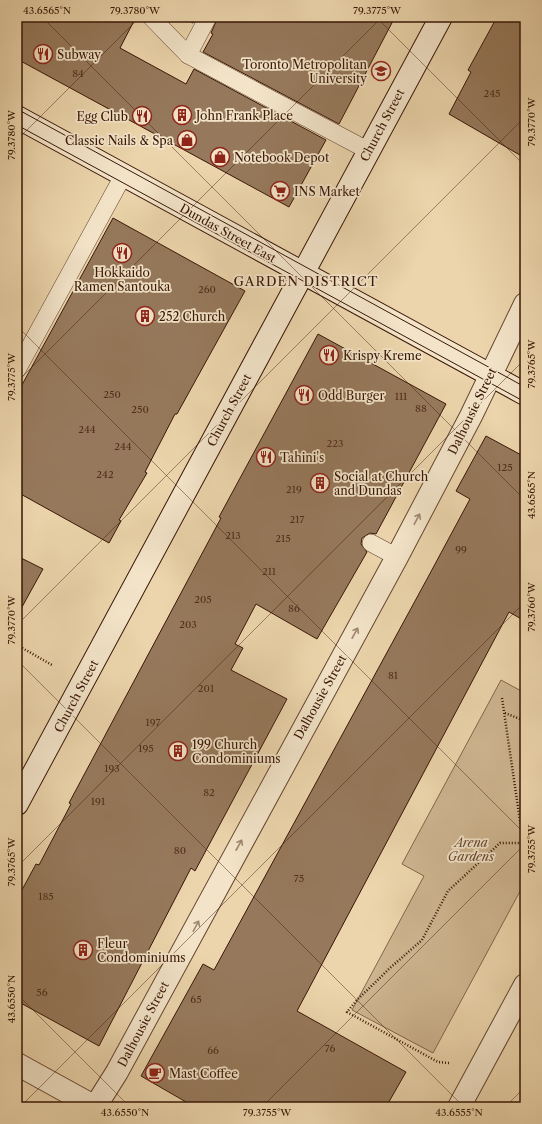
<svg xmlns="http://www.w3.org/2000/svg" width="542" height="1124" font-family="'Libre Caslon Text',serif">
<rect width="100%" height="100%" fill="#ecd5ac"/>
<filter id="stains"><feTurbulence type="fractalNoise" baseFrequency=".005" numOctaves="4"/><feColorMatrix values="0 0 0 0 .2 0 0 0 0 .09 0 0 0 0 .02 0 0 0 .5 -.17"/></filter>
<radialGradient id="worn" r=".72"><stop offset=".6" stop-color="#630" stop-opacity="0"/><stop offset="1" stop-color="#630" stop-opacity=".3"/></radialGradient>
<path fill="#cdb590" stroke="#82664b" d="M501 680 525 693V882L433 1053 352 1010 424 876 402 864Z"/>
<g fill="#96795c" stroke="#381606">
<path d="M17 17H136L120 48 186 84 194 69 326 140 289 207 17 59Z"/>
<path d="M182 17H197L193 23Z"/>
<path d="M218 17H395L339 124 203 52 213 34 211 33Z"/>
<path d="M497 17H525V158L449 114 471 72 468 70Z"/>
<path d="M113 218 245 291 177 414H175L145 472 147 473 119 520 121 521 109 543 17 492V394Z"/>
<path d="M318 334 446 404 376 534 370 533 362 538 361 544 367 552 317 639 256 604 235 644 243 648 231 670 287 699 195 871 191 868 99 1046 17 1001V899L36 864 39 865 71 804 69 803 221 518 219 517Z"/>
<path d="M486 436 525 457V621L509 612 297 1011 406 1072 386 1107 193 1106 141 1076 203 964 214 970 427 579 470 499 456 491Z"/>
<path d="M17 556 43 569 17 616Z"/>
</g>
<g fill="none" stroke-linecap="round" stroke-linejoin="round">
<defs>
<g id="service">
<path d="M151 17 188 55 369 151"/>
<path d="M188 55 208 17"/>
<path d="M17 370 123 176"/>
<path d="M371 543 397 557"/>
</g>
<g id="minor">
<path d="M95 1107 117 1072 397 557 471 416 525 304"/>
<path d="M459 1107 525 985"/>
</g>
<path id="tertiary" d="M17 1064 95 1107"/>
<g id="secondary">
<path d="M17 117 525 394"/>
<path d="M17 804 441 17"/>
</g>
</defs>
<use href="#service" stroke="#654630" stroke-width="18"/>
<use href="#minor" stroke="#654630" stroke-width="24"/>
<use href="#tertiary" stroke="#654630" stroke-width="24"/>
<use href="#secondary" stroke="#381606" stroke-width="24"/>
<g stroke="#381606" stroke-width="2.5" stroke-dasharray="1 2" stroke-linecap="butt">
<path d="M17 645 52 665"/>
<path d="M502 698 525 855"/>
<path d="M505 713 525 721"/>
<path d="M449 1063 438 1062 347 1012 357 1000 390 968 422 940 448 891 500 843H522L525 841"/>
<path d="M200 1107V1106"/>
</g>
<use href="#service" stroke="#f3e4c9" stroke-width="17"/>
<use href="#minor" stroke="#f3e4c9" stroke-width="22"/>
<use href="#tertiary" stroke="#f3e4c9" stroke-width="22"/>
<use href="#secondary" stroke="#f3e4c9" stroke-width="22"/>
<g stroke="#381606" stroke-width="1">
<path d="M17 109 525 387"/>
<path d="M17 125 525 402"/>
</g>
</g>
<defs><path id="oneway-shaft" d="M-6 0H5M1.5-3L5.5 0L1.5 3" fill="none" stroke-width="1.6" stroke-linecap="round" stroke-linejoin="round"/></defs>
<g stroke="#9f8771">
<use href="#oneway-shaft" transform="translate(417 519) rotate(-62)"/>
<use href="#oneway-shaft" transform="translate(355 633) rotate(-61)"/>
<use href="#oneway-shaft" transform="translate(239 845) rotate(-61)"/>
<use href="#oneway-shaft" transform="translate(196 926) rotate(-62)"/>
</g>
<path fill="none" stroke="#381606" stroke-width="1" stroke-opacity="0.45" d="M42 17 525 500M376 17 525 166M17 140 140 17M17 326 525 834M17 382 382 17M17 625 525 117M17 660 464 1107M17 867 525 359M17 994 130 1107M20 1107 525 602M262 1107 525 844M505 1107 525 1087"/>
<defs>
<symbol id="restaurant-ring" viewBox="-11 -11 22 22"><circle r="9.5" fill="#f3e4c9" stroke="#8f2418" stroke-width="1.5"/><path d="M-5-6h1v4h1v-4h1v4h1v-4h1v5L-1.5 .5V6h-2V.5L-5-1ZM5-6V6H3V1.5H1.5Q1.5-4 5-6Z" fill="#8f2418"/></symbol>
<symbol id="university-ring" viewBox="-11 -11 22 22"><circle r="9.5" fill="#f3e4c9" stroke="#8f2418" stroke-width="1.5"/><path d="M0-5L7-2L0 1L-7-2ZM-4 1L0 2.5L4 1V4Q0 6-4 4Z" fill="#8f2418"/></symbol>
<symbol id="building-ring" viewBox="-11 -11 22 22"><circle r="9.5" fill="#f3e4c9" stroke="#8f2418" stroke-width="1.5"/><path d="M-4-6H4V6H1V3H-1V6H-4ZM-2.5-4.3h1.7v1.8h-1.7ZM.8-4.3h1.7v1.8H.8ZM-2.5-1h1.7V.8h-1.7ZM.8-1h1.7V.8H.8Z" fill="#8f2418"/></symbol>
<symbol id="shop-ring" viewBox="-11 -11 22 22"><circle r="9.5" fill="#f3e4c9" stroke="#8f2418" stroke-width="1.5"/><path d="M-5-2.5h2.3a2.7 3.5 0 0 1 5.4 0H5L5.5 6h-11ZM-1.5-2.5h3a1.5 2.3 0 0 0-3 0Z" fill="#8f2418"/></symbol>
<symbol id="supermarket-ring" viewBox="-11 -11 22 22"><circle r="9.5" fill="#f3e4c9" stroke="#8f2418" stroke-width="1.5"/><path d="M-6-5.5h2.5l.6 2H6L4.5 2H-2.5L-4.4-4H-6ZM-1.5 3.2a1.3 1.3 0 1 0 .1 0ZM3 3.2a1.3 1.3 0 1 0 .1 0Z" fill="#8f2418"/></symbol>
<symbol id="cafe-ring" viewBox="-11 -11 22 22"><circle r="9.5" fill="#f3e4c9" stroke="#8f2418" stroke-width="1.5"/><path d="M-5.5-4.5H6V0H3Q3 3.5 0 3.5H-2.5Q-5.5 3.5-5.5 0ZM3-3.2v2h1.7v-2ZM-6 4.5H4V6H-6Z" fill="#8f2418"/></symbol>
</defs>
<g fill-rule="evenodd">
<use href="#restaurant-ring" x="32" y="43" width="22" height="22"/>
<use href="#university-ring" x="370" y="60" width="22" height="22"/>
<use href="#building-ring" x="171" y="104" width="22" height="22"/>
<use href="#restaurant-ring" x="131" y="105" width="22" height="22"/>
<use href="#shop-ring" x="176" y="129" width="22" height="22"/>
<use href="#shop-ring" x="209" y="146" width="22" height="22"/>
<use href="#supermarket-ring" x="269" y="180" width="22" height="22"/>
<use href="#restaurant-ring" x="111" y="242" width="22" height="22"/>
<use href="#building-ring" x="134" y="305" width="22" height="22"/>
<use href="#restaurant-ring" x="318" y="344" width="22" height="22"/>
<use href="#restaurant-ring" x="293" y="384" width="22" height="22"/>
<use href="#restaurant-ring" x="255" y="446" width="22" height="22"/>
<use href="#building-ring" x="309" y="472" width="22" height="22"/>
<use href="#building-ring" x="167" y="740" width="22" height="22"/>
<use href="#building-ring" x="72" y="939" width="22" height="22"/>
<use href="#cafe-ring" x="144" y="1062" width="22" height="22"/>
</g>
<g text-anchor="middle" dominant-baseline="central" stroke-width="3.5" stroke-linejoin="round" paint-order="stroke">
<g font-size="10" fill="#502f1c">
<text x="78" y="73">84</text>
<text x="492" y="93">245</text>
<text x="207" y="289">260</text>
<text x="112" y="394">250</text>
<text x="401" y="396">111</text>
<text x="421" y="408">88</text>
<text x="140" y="409">250</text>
<text x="87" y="429">244</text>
<text x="335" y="443">223</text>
<text x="123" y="446">244</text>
<text x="505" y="467">125</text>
<text x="105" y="474">242</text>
<text x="294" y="489">219</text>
<text x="297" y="519">217</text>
<text x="233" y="535">213</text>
<text x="283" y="538">215</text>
<text x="461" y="549">99</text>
<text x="269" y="571">211</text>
<text x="203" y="599">205</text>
<text x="294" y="608">86</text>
<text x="188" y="624">203</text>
<text x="393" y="675">81</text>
<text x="206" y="688">201</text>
<text x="153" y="722">197</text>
<text x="146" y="748">195</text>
<text x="112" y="768">193</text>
<text x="209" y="792">82</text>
<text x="98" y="801">191</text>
<text x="180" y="850">80</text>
<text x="299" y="878">75</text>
<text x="46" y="896">185</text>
<text x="42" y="992">56</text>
<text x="196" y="999">65</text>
<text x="330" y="1048">76</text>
<text x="213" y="1050">66</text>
</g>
<g font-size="12" fill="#381606" stroke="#f3e4c9" text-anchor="start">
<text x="57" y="54">Subway</text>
<text x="367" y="64" text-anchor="end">Toronto Metropolitan<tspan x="367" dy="14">University</tspan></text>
<text x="196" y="115">John Frank Place</text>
<text x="128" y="116" text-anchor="end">Egg Club</text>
<text x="173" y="140" text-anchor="end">Classic Nails &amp; Spa</text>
<text x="234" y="157">Notebook Depot</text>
<text x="294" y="191">INS Market</text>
<text x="122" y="272" text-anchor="middle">Hokkaido<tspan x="122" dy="14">Ramen Santouka</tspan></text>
<text x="159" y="316">252 Church</text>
<text x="343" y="355">Krispy Kreme</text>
<text x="318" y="395">Odd Burger</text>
<text x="280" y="457">Tahini's</text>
<text x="334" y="476">Social at Church<tspan x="334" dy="14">and Dundas</tspan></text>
<text x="192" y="744">199 Church<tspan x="192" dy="14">Condominiums</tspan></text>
<text x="97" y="943">Fleur<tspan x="97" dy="14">Condominiums</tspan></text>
<text x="169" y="1073">Mast Coffee</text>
</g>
<g font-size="12" fill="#381606" stroke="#f3e4c9">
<text transform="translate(382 125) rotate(-62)">Church Street</text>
<text transform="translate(228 233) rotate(29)">Dundas Street East</text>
<text transform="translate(229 410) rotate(-62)">Church Street</text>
<text transform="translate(472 411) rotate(-64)">Dalhousie Street</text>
<text transform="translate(76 696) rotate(-62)">Church Street</text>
<text transform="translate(320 697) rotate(-61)">Dalhousie Street</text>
<text transform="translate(143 1024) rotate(-62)">Dalhousie Street</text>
</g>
<g font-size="12" font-style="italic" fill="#65462f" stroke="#f3e4c9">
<text x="471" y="842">Arena<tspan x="471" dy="14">Gardens</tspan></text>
</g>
<g font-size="13" letter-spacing="1" fill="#381606" stroke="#f3e4c9">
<text x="306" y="281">GARDEN DISTRICT</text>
</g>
</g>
<rect width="542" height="1124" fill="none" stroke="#ecd5ac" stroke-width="44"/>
<rect x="22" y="22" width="498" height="1080" fill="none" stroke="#381606" stroke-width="1.5"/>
<g font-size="10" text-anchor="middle" fill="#381606">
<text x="47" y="14">43.6565°N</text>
<text x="135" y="14">79.3780°W</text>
<text x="377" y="14">79.3775°W</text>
<text transform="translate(531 122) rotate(-90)" y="4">79.3770°W</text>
<text transform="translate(11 135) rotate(-90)" y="4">79.3780°W</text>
<text transform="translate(531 364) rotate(-90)" y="4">79.3765°W</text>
<text transform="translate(11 377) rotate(-90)" y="4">79.3775°W</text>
<text transform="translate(531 495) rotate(-90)" y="4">43.6565°N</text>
<text transform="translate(531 607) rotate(-90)" y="4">79.3760°W</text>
<text transform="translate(11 620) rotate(-90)" y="4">79.3770°W</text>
<text transform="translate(531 849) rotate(-90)" y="4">79.3755°W</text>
<text transform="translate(11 862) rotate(-90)" y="4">79.3765°W</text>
<text transform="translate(11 999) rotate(-90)" y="4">43.6550°N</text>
<text x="125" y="1116">43.6550°N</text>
<text x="267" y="1116">79.3755°W</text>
<text x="459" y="1116">43.6555°N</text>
</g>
<rect width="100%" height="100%" filter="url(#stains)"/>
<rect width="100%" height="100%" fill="url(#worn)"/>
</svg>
